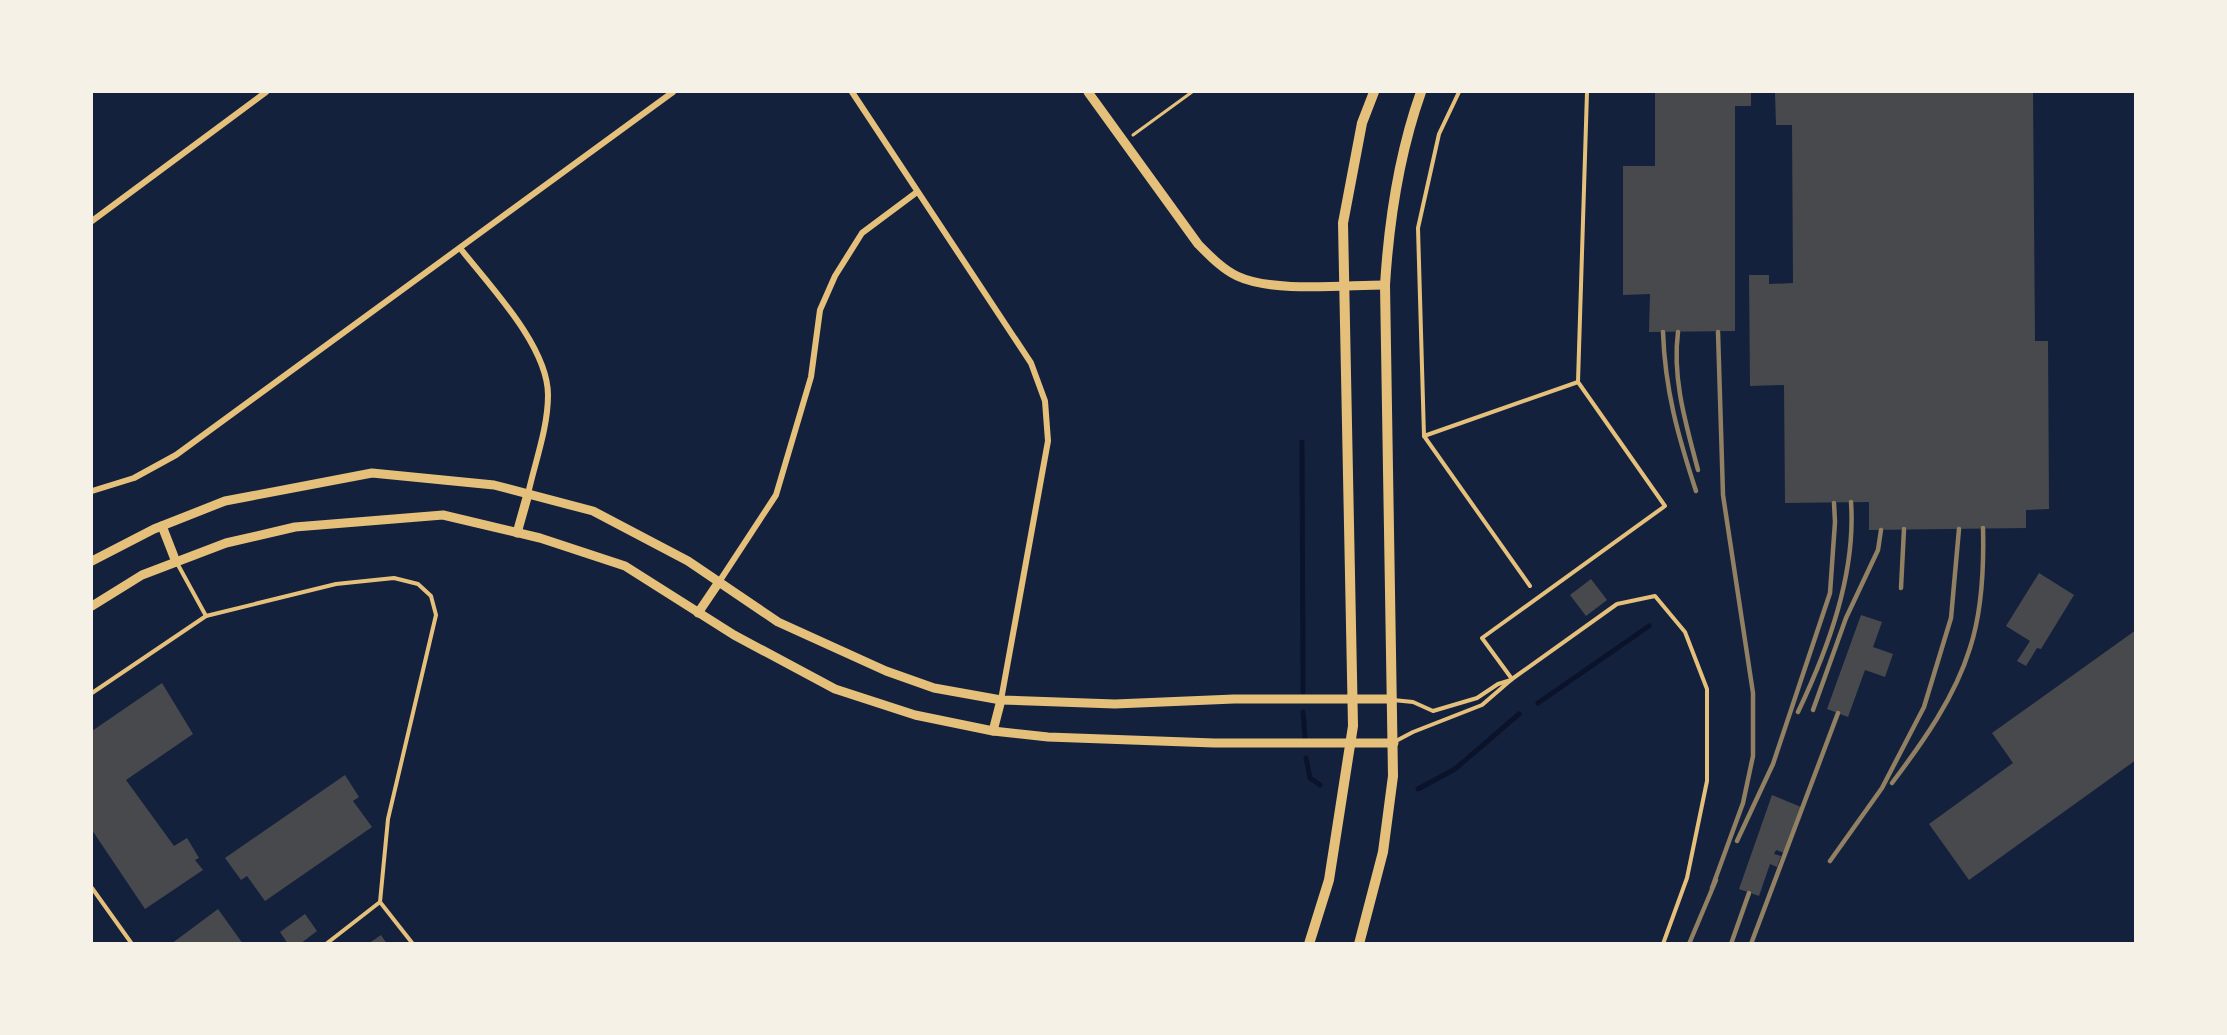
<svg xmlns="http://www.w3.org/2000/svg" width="2227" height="1035" font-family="Arial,sans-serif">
<rect width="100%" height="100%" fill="#14213d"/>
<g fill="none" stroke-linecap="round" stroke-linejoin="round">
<g stroke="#0b132b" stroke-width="5">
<path d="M1302 442 1303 692"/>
<path d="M1538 703 1649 626"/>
<path d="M1303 712 1305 737"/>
<path d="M1306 758 1310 778 1320 785"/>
<path d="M1418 789 1455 769 1519 714"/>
</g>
</g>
<g fill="#48494c">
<path d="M1655 92H1751V106H1735V331L1649 332 1650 294 1623 295V166H1655Z"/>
<path d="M1775 92H2033L2035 341H2048L2049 509 2026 510V528L1869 530V502L1785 503 1784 385 1750 386 1749 275H1769V284L1793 283 1792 125H1776Z"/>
<path d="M2039 573 2074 595 2041 649 2037 648 2026 666 2017 661 2030 641 2006 626Z"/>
<path d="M1591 579 1607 600 1586 616 1570 595Z"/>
<path d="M1861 615 1882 622 1873 647 1893 654 1885 677 1865 670 1848 717 1827 709Z"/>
<path d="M2136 630V760L1969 880 1929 824 2013 763 1992 733Z"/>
<path d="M162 683 193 734 126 780 174 846 187 838 199 858 195 860 203 870 145 909 92 830V731Z"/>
<path d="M345 775 359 797 353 801 372 827 265 901 247 876 241 880 225 858Z"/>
<path d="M1772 795 1801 807 1785 853 1776 850 1774 854 1781 856 1777 867 1770 864 1759 896 1739 889Z"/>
<path d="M218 909 243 944H171Z"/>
<path d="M305 914 317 931 300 944H288L280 932Z"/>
<path d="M381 935 387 944H368Z"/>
</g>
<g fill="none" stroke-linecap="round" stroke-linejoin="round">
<path stroke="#e5c07b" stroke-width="3" d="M1133 135 1192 92"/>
<g stroke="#e5c07b" stroke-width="4">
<path d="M1459 92 1439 134 1418 228 1424 436 1530 586"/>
<path d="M1424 436 1578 382"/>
<path d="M177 563 206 616"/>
<path d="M1512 679 1482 638 1665 506 1578 382 1587 92"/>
<path d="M92 693 206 616 336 584 394 578 418 584 431 596 436 615 388 819 380 902 413 944"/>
<path d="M1393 700 1413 702 1433 711 1477 698 1498 684 1511 680"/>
<path d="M1394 742 1413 732 1482 705 1512 679 1617 604 1655 596 1685 632 1707 689V781L1687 878 1663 944"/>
<path d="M92 888 132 944"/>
<path d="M326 944 380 902"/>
</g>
<g stroke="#e5c07b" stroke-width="6">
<path d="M852 92 1031 363 1045 401 1048 441 1001 700"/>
<path d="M92 221 266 92"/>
<path d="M460 248C489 285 548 346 548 395 548 428 535 462 528 494"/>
<path d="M92 491 134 478 176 455 673 92"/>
<path d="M719 582 776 495 811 377 820 310 835 276 862 233 917 192"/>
</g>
<g stroke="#e5c07b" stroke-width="9">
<path d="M1088 92 1198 244C1209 255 1222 269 1237 276 1273 293 1344 285 1385 285"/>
<path d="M162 526 176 562"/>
<path d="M517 533 528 494"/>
<path d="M92 561 154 529 225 501 372 473 494 485 593 511 688 561 778 622 886 671 934 688 1001 700 1115 704 1234 699H1390"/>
<path d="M92 606 142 575 226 543 295 527 443 515 540 538 625 566 734 635 835 689 915 715 993 731 1048 737 1214 743H1394"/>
<path d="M698 613 719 582"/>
<path d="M993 731 1001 700"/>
</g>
<g stroke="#e5c07b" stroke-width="10">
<path d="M1309 944 1329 880 1353 726 1343 223 1362 123 1374 92"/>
<path d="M1359 944 1383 852 1393 776 1385 285C1389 220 1399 154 1421 92"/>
</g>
<g stroke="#918062" stroke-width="4.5">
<path d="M1663 332C1665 390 1678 436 1696 491"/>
<path d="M1678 332C1672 379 1686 424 1698 470"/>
<path d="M1901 588 1904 529"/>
<path d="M1813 710 1846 618 1878 550 1881 530"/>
<path d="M1798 712C1828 649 1856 574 1851 502"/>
<path d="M1892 783C1923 742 1955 697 1970 648 1982 611 1984 566 1983 528"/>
<path d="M1737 841 1773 764 1830 593 1835 522 1834 503"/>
<path d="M1830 861 1882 788 1924 707 1951 618 1959 529"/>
<path d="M1712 888 1743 803 1753 756V693L1723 495 1718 332"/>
<path d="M1689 944 1716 880"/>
<path d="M1731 944 1749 893"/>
<path d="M1751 944 1838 713"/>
</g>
</g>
<rect width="2227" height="1035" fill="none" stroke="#f6f1e7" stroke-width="186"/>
</svg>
